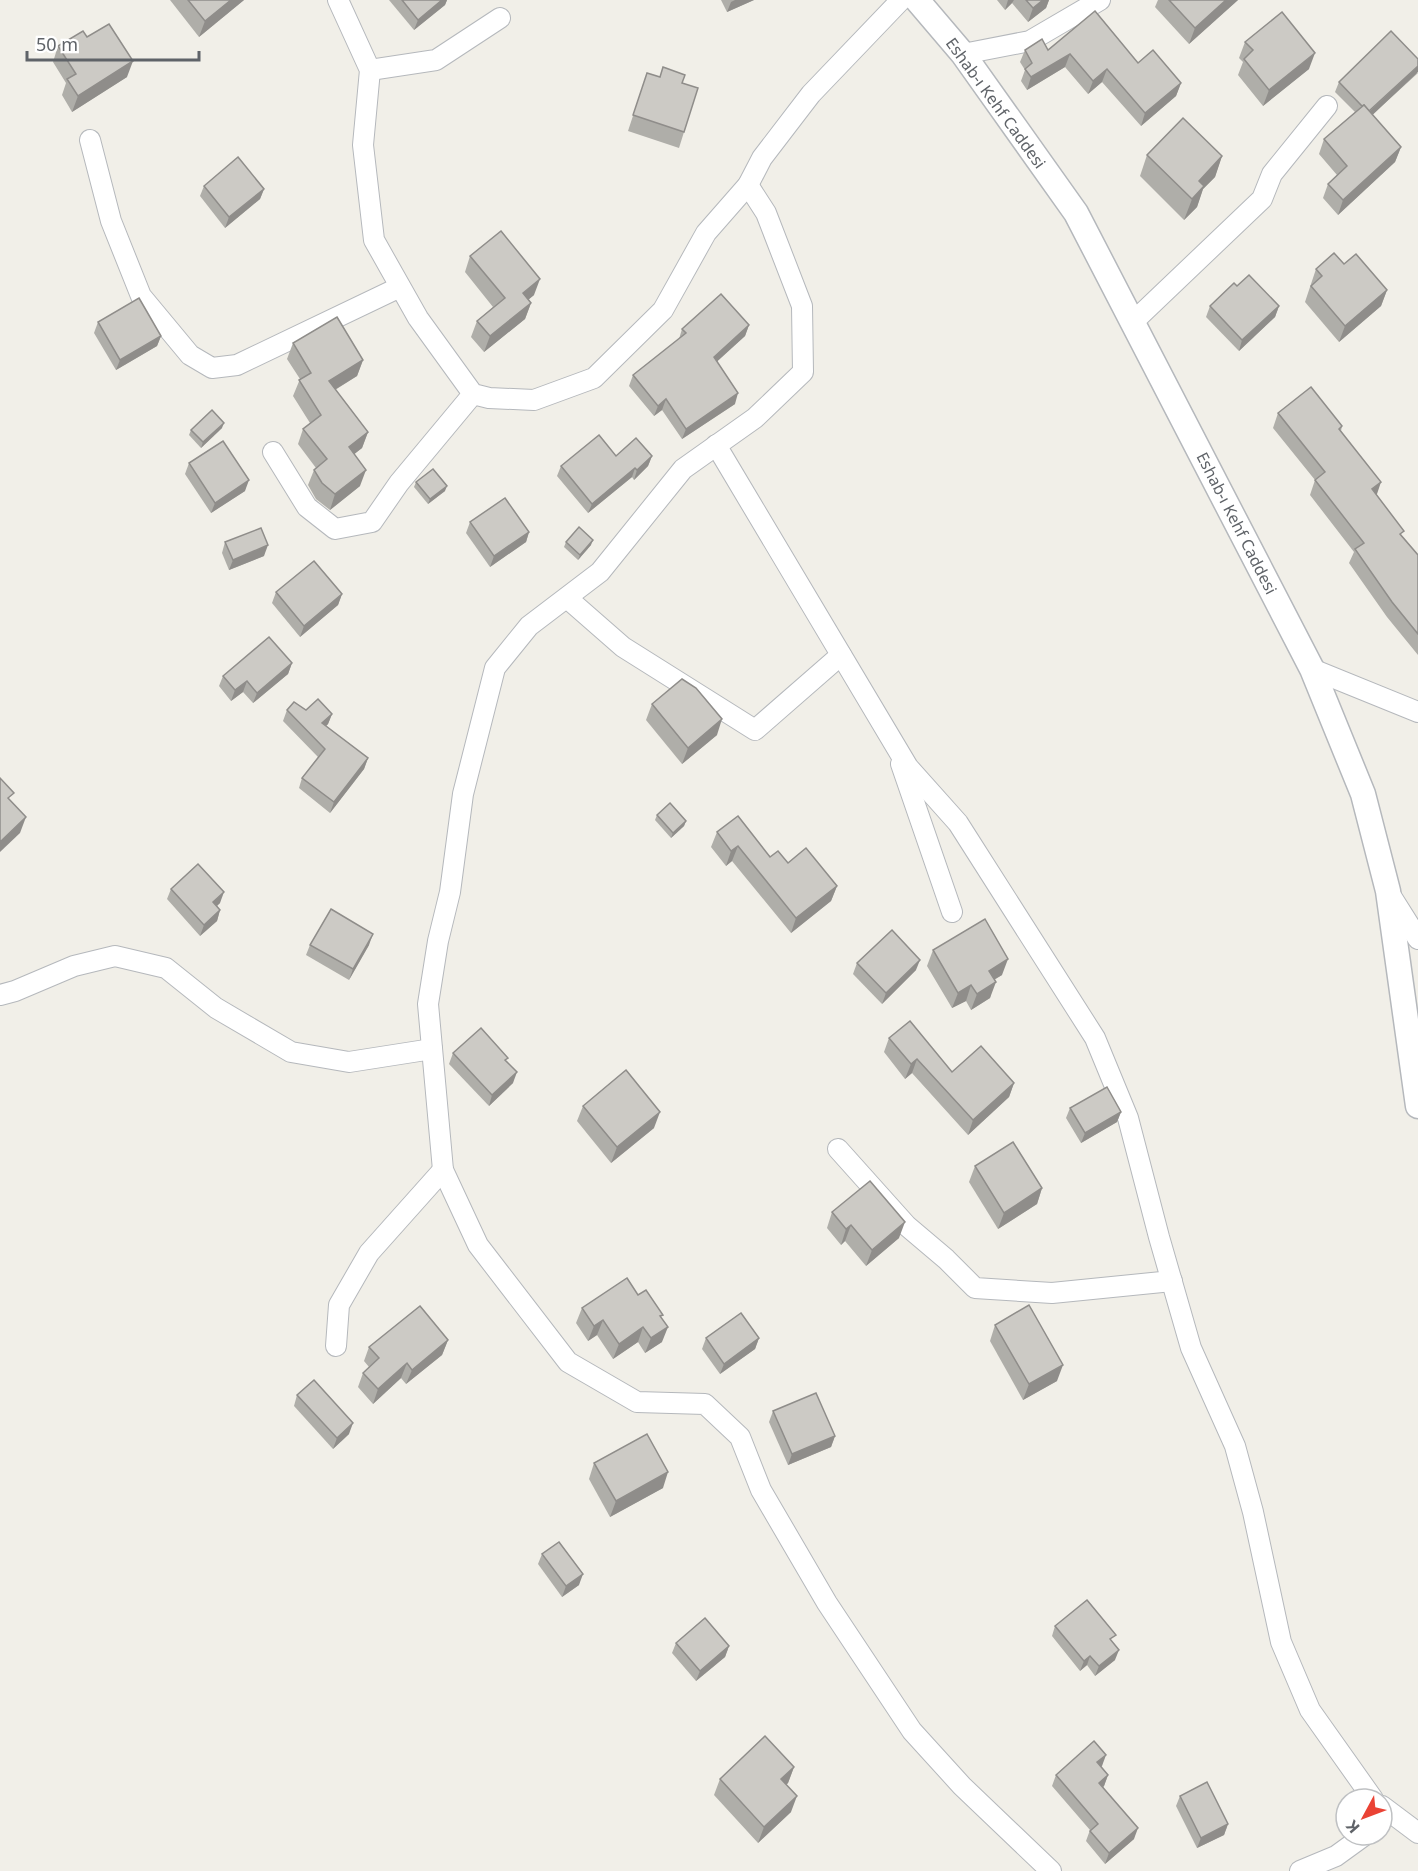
<svg xmlns="http://www.w3.org/2000/svg" width="1418" height="1871" font-family="'Noto Sans',sans-serif">
<rect width="100%" height="100%" fill="#f1efe8"/>
<g fill="none" stroke-linecap="round" stroke-linejoin="round">
<defs>
<g id="minor">
<path d="M338 0 370 70 363 145 374 240 418 318 473 394 489 398 534 400 594 378 663 310 706 233 748 185 762 158 811 94 901 0"/>
<path d="M963 54 1030 41 1100 0"/>
<path d="M370 70 436 60 500 18"/>
<path d="M90 140 111 221 141 296 190 355 212 368 237 365 400 287"/>
<path d="M748 185 766 213 802 306 803 372 755 418 683 469 600 572 529 626 495 668 463 794 450 892 438 941 428 1004 443 1170 478 1245 568 1362 637 1402 705 1404 740 1437 761 1490 827 1603 912 1731 962 1786 1051 1871"/>
<path d="M1133 322 1262 199 1272 174 1327 106"/>
<path d="M716 445 908 767 958 823 1095 1038 1128 1118 1159 1237 1191 1348 1235 1446 1253 1512 1281 1642 1310 1710 1373 1799"/>
<path d="M273 452 307 507 335 529 372 522 399 483 473 394"/>
<path d="M567 598 623 647 755 730 841 655"/>
<path d="M1312 669 1418 712"/>
<path d="M901 764 952 912"/>
<path d="M1391 896 1418 939"/>
<path d="M0 995 15 991 74 966 115 956 166 968 216 1008 291 1052 349 1062 432 1049"/>
<path d="M838 1149 907 1226 946 1259 975 1288 1052 1293 1172 1281"/>
<path d="M336 1346 339 1305 369 1253 443 1170"/>
<path d="M1382 1806 1418 1833"/>
<path d="M1300 1871 1336 1856 1365 1835"/>
</g>
<path id="tertiary" d="M917 0 963 54 1076 213 1312 669 1363 794 1388 891 1418 1106"/>
</defs>
<use href="#minor" stroke="#b5b8bc" stroke-width="22"/>
<use href="#tertiary" stroke="#b5b8bc" stroke-width="27"/>
<use href="#minor" stroke="#fff" stroke-width="20"/>
<use href="#tertiary" stroke="#fff" stroke-width="24"/>
</g>
<g fill="#afaea9">
<path d="M170 0H244L199 37Z"/>
<path d="M389 0H447L445 5 414 30Z"/>
<path d="M721 0H754L727 12Z"/>
<path d="M997 0H1049L1046 8 1028 22 1012 3 1005 10Z"/>
<path d="M1158 0H1238L1189 44 1155 7Z"/>
<path d="M1245 42 1309 69 1263 106 1238 75 1243 62 1239 58Z"/>
<path d="M58 46 127 77 72 112 62 95 66 83 53 62Z"/>
<path d="M1025 50H1048L1138 63 1181 83 1176 96 1141 126 1102 82 1088 94 1065 67 1027 90 1021 81 1025 70 1020 62Z"/>
<path d="M663 67 682 83 684 132 679 148 628 131 647 73 660 77Z"/>
<path d="M1418 73 1372 115 1401 147 1395 162 1338 215 1323 198 1328 184 1337 175 1319 154 1324 139 1355 112 1335 92 1339 82Z"/>
<path d="M1147 155 1222 156 1215 177 1203 189 1197 207 1184 220 1140 176Z"/>
<path d="M204 186 264 189 260 199 225 228 200 196Z"/>
<path d="M470 256 534 295 528 300 531 303 525 319 484 352 471 337 477 321 493 307 465 272Z"/>
<path d="M1344 264 1387 290 1381 306 1339 342 1305 302 1316 269Z"/>
<path d="M1237 286 1279 306 1275 317 1239 351 1206 317 1210 306Z"/>
<path d="M98 322 161 336 157 346 116 370 94 333Z"/>
<path d="M749 325 745 336 717 361 735 404 682 439 662 410 654 416 629 386 633 375 679 339 682 329Z"/>
<path d="M293 343 363 360 357 376 335 390 368 432 362 448 354 454 360 486 330 510 316 499 308 485 314 470 316 468 298 444 303 429 310 423 293 396 300 379 287 359Z"/>
<path d="M1278 413 1342 426 1341 431 1377 495 1402 536 1418 555V655L1387 617 1349 563 1354 552 1310 495 1315 480 1273 428Z"/>
<path d="M222 428 201 448 189 435 191 430Z"/>
<path d="M616 456H652L648 466 634 480 632 477 588 513 557 476 561 466Z"/>
<path d="M189 463 245 491 211 513 185 474Z"/>
<path d="M416 482 445 491 428 504 414 487Z"/>
<path d="M470 522 529 532 526 542 490 567 466 533Z"/>
<path d="M225 542 264 556 229 570 222 553Z"/>
<path d="M566 542 591 545 578 560 564 547Z"/>
<path d="M276 592 342 594 338 605 300 637 272 603Z"/>
<path d="M292 663 288 674 253 703 243 692 231 701 219 686 223 676Z"/>
<path d="M652 704 717 735 682 764 646 720Z"/>
<path d="M287 710H306L332 714 328 724 326 726 368 758 364 769 330 813 299 788 302 778 318 757 283 721Z"/>
<path d="M657 815 686 821 684 826 671 838 655 820Z"/>
<path d="M717 832 837 886 831 901 791 933 732 861 726 866 711 847Z"/>
<path d="M171 889 220 903 217 906 220 910 217 921 200 936 167 899Z"/>
<path d="M310 945H369L349 980 306 955Z"/>
<path d="M933 950 1002 975 994 980 990 998 971 1010 966 1001 952 1008 927 966Z"/>
<path d="M857 963 916 970 882 1004 853 974Z"/>
<path d="M889 1038 952 1072 1014 1083 1009 1097 968 1135 912 1073 905 1079 884 1052Z"/>
<path d="M453 1053 507 1061 513 1083 489 1106 449 1064Z"/>
<path d="M583 1106 654 1128 611 1163 577 1121Z"/>
<path d="M1070 1108 1121 1112 1117 1122 1081 1143 1066 1118Z"/>
<path d="M975 1166 1042 1188 1037 1204 998 1229 969 1182Z"/>
<path d="M832 1212 899 1238 866 1266 845 1241 841 1245 827 1228Z"/>
<path d="M638 1295 661 1318 662 1342 645 1353 638 1342 613 1359 597 1335 588 1341 576 1323 582 1308Z"/>
<path d="M995 1325 1057 1381 1023 1400 990 1341Z"/>
<path d="M706 1338H759L755 1349 720 1374 702 1349Z"/>
<path d="M448 1340 442 1355 406 1384 401 1378 373 1404 358 1387 363 1373 369 1367 364 1361 369 1347Z"/>
<path d="M297 1395 349 1434 333 1449 294 1406Z"/>
<path d="M773 1411 835 1436 831 1447 788 1465 769 1422Z"/>
<path d="M594 1463 663 1488 610 1517 589 1479Z"/>
<path d="M542 1554 579 1585 562 1597 538 1564Z"/>
<path d="M1055 1626 1113 1643 1115 1660 1095 1676 1087 1665 1080 1671 1052 1636Z"/>
<path d="M676 1643 729 1646 725 1657 696 1681 672 1653Z"/>
<path d="M1102 1766 1101 1767 1108 1775 1104 1786 1103 1787 1134 1839 1105 1864 1086 1841 1090 1830 1052 1786 1056 1775Z"/>
<path d="M794 1767 788 1783 786 1785 791 1812 758 1843 714 1795 720 1779Z"/>
<path d="M1180 1796 1228 1824 1224 1835 1197 1848 1176 1806Z"/>
</g>
<g fill="#8f8d8a">
<path d="M231 0H244L199 37 205 21Z"/>
<path d="M442 0H447L445 5 414 30 418 20Z"/>
<path d="M735 0H754L727 12 731 2Z"/>
<path d="M1008 0H1014L1012 3 1005 10Z"/>
<path d="M1043 0H1049L1046 8 1028 22 1033 8Z"/>
<path d="M1226 0H1238L1189 44 1195 28Z"/>
<path d="M1315 53 1309 69 1263 106 1269 90Z"/>
<path d="M1070 54 1065 67 1027 90 1031 77Z"/>
<path d="M133 61 127 77 72 112 78 96Z"/>
<path d="M1418 66V72L1365 122 1369 112Z"/>
<path d="M1107 69 1102 82 1088 94 1093 81Z"/>
<path d="M1181 83 1176 96 1141 126 1145 113Z"/>
<path d="M1401 147 1395 162 1338 215 1343 200Z"/>
<path d="M1222 156 1215 177 1203 189 1197 207 1184 220 1199 181Z"/>
<path d="M264 189 260 199 225 228 229 217Z"/>
<path d="M540 279 534 295 517 309 523 293Z"/>
<path d="M1387 290 1381 306 1339 342 1345 326Z"/>
<path d="M531 303 525 319 484 352 490 336Z"/>
<path d="M1279 306 1275 317 1239 351 1242 340Z"/>
<path d="M749 325 745 336 710 368 714 357Z"/>
<path d="M161 336 157 346 116 370 120 360Z"/>
<path d="M363 360 357 376 323 397 329 381Z"/>
<path d="M738 393 735 404 682 439 686 429Z"/>
<path d="M666 399 662 410 654 416 658 406Z"/>
<path d="M224 423 222 428 201 448 203 442Z"/>
<path d="M368 432 362 448 343 463 349 447Z"/>
<path d="M652 456 648 466 634 480 637 470Z"/>
<path d="M635 468 632 477 588 513 592 504Z"/>
<path d="M366 470 360 486 330 510 335 494Z"/>
<path d="M249 480 245 491 211 513 215 503Z"/>
<path d="M1381 482 1376 497 1372 489Z"/>
<path d="M447 486 445 491 428 504 430 499Z"/>
<path d="M529 532 526 542 490 567 494 556Z"/>
<path d="M593 540 591 545 578 560 580 555Z"/>
<path d="M268 545 264 556 229 570 233 560Z"/>
<path d="M342 594 338 605 300 637 304 626Z"/>
<path d="M292 663 288 674 253 703 257 693Z"/>
<path d="M247 681 243 692 231 701 235 690Z"/>
<path d="M332 714 328 724 318 734 322 723Z"/>
<path d="M722 719 717 735 682 764 688 748Z"/>
<path d="M368 758 364 769 330 813 334 802Z"/>
<path d="M26 817 20 833 0 852V842Z"/>
<path d="M686 821 684 826 671 838 673 833Z"/>
<path d="M738 846 732 861 726 866 731 851Z"/>
<path d="M837 886 831 901 791 933 796 918Z"/>
<path d="M224 892 220 903 209 913 213 902Z"/>
<path d="M220 910 217 921 200 936 204 925Z"/>
<path d="M373 934 369 945 349 980 353 969Z"/>
<path d="M1008 959 1002 975 983 986 989 971Z"/>
<path d="M920 960 916 970 882 1004 886 993Z"/>
<path d="M996 982 990 998 971 1010 977 994Z"/>
<path d="M971 985 966 1001 952 1008 958 993Z"/>
<path d="M917 1059 912 1073 905 1079 911 1064Z"/>
<path d="M517 1072 513 1083 489 1106 492 1095Z"/>
<path d="M1014 1083 1009 1097 968 1135 973 1120Z"/>
<path d="M660 1112 654 1128 611 1163 617 1147Z"/>
<path d="M1121 1112 1117 1122 1081 1143 1085 1133Z"/>
<path d="M1042 1188 1037 1204 998 1229 1004 1213Z"/>
<path d="M905 1222 899 1238 866 1266 872 1250Z"/>
<path d="M851 1225 845 1241 841 1245 846 1229Z"/>
<path d="M603 1320 597 1335 588 1341 594 1326Z"/>
<path d="M643 1327 638 1342 613 1359 619 1344Z"/>
<path d="M668 1327 662 1342 645 1353 651 1338Z"/>
<path d="M759 1338 755 1349 720 1374 724 1364Z"/>
<path d="M448 1340 442 1355 406 1384 412 1370Z"/>
<path d="M407 1363 401 1378 373 1404 378 1389Z"/>
<path d="M1063 1365 1057 1381 1023 1400 1029 1384Z"/>
<path d="M353 1423 349 1434 333 1449 337 1438Z"/>
<path d="M835 1436 831 1447 788 1465 792 1454Z"/>
<path d="M668 1472 663 1488 610 1517 616 1501Z"/>
<path d="M583 1574 579 1585 562 1597 566 1586Z"/>
<path d="M729 1646 725 1657 696 1681 700 1671Z"/>
<path d="M1119 1650 1115 1660 1095 1676 1099 1666Z"/>
<path d="M1090 1656 1087 1665 1080 1671 1084 1661Z"/>
<path d="M1106 1755 1102 1766 1093 1773 1097 1762Z"/>
<path d="M794 1767 788 1783 775 1795 781 1779Z"/>
<path d="M1108 1775 1104 1786 1096 1794 1099 1783Z"/>
<path d="M797 1796 791 1812 758 1843 764 1827Z"/>
<path d="M1228 1824 1224 1835 1197 1848 1201 1838Z"/>
<path d="M1138 1828 1134 1839 1105 1864 1109 1853Z"/>
</g>
<g fill="#cccac5" stroke="#8f8d8a" stroke-width="1.5">
<path d="M188 0H231L205 21Z"/>
<path d="M402 0H442L418 20Z"/>
<path d="M1026 0H1043L1033 8Z"/>
<path d="M1169 0H1226L1195 28Z"/>
<path d="M1095 11 1138 63 1153 50 1181 83 1145 113 1107 69 1093 81 1070 54 1031 77 1025 69 1032 63 1025 50 1042 39 1048 50Z"/>
<path d="M1282 12 1315 53 1269 90 1244 59 1253 50 1245 42Z"/>
<path d="M109 24 133 61 78 96 67 79 76 74 58 46 83 31 87 37Z"/>
<path d="M1391 31 1418 59V66L1369 111 1364 105 1362 106 1339 82Z"/>
<path d="M663 67 685 75 682 83 698 88 684 132 633 115 647 73 660 77Z"/>
<path d="M1364 105 1401 147 1343 200 1328 184 1347 166 1324 139Z"/>
<path d="M1183 118 1222 156 1199 181 1204 186 1192 199 1147 155Z"/>
<path d="M238 157 264 189 229 217 204 186Z"/>
<path d="M501 231 540 279 523 293 531 303 490 336 477 321 505 298 470 256Z"/>
<path d="M1334 253 1344 264 1356 254 1387 290 1345 326 1311 286 1322 276 1316 269Z"/>
<path d="M1249 275 1279 306 1242 340 1210 306 1234 283 1237 286Z"/>
<path d="M721 294 749 325 714 357 738 393 686 429 666 399 658 406 633 375 686 333 682 329Z"/>
<path d="M139 298 161 336 120 360 98 322Z"/>
<path d="M337 317 363 360 329 381 368 432 349 447 366 470 335 494 322 483 314 470 327 459 303 429 321 415 299 380 311 373 293 343Z"/>
<path d="M1311 387 1342 426 1339 429 1381 482 1372 489 1404 531 1400 534 1418 555V634L1392 602 1355 549 1364 543 1315 480 1325 472 1278 413Z"/>
<path d="M212 410 224 423 203 442 191 430Z"/>
<path d="M599 435 616 456 636 438 652 456 637 470 635 468 592 504 561 466Z"/>
<path d="M223 441 249 480 215 503 189 463Z"/>
<path d="M433 469 447 486 430 499 416 482Z"/>
<path d="M505 498 529 532 494 556 470 522Z"/>
<path d="M579 527 593 540 580 555 566 542Z"/>
<path d="M261 528 268 545 233 560 225 542Z"/>
<path d="M314 561 342 594 304 626 276 592Z"/>
<path d="M269 637 292 663 257 693 247 681 235 690 223 676Z"/>
<path d="M682 679 696 688 722 719 688 748 652 704Z"/>
<path d="M318 699 332 714 322 723 368 758 334 802 302 778 325 749 287 710 294 702 306 710Z"/>
<path d="M0 778 14 793 8 798 26 817 0 842Z"/>
<path d="M670 803 686 821 673 833 657 815Z"/>
<path d="M738 816 770 857 778 851 788 863 806 848 837 886 796 918 738 846 731 851 717 832Z"/>
<path d="M198 864 224 892 213 902 220 910 204 925 171 889Z"/>
<path d="M331 909 373 934 353 969 310 945Z"/>
<path d="M985 919 1008 959 989 971 996 982 977 994 971 985 958 993 933 950Z"/>
<path d="M892 930 920 960 886 993 857 963Z"/>
<path d="M910 1021 952 1072 981 1046 1014 1083 973 1120 917 1059 911 1064 889 1038Z"/>
<path d="M481 1028 508 1058 505 1060 517 1072 492 1095 453 1053Z"/>
<path d="M626 1070 660 1112 617 1147 583 1106Z"/>
<path d="M1107 1087 1121 1112 1085 1133 1070 1108Z"/>
<path d="M1013 1142 1042 1188 1004 1213 975 1166Z"/>
<path d="M870 1181 905 1222 872 1250 851 1225 846 1229 832 1212Z"/>
<path d="M627 1278 638 1295 646 1290 663 1315 660 1316 668 1327 651 1338 643 1327 619 1344 603 1320 594 1326 582 1308Z"/>
<path d="M1029 1305 1063 1365 1029 1384 995 1325Z"/>
<path d="M420 1306 448 1340 412 1370 407 1363 378 1389 363 1373 379 1358 369 1347Z"/>
<path d="M741 1313 759 1338 724 1364 706 1338Z"/>
<path d="M314 1380 353 1423 337 1438 297 1395Z"/>
<path d="M816 1393 835 1436 792 1454 773 1411Z"/>
<path d="M647 1434 668 1472 616 1501 594 1463Z"/>
<path d="M559 1542 583 1574 566 1586 542 1554Z"/>
<path d="M1087 1600 1116 1635 1110 1639 1119 1650 1099 1666 1090 1656 1084 1661 1055 1626Z"/>
<path d="M705 1618 729 1646 700 1671 676 1643Z"/>
<path d="M765 1736 794 1767 781 1779 797 1796 764 1827 720 1779Z"/>
<path d="M1094 1741 1106 1755 1097 1762 1108 1775 1099 1783 1138 1828 1109 1853 1090 1831 1098 1824 1056 1775Z"/>
<path d="M1207 1782 1228 1824 1201 1838 1180 1796Z"/>
</g>
<g text-anchor="middle" dominant-baseline="central" stroke-width="5" stroke-linejoin="round" paint-order="stroke">
<g font-size="16" fill="#5f6368" stroke="#fff">
<text transform="translate(996 103) rotate(54)">Eshab-ı Kehf Caddesi</text>
<text transform="translate(1237 523) rotate(63)">Eshab-ı Kehf Caddesi</text>
</g>
</g>
<g transform="translate(1364 1817) rotate(229)"><circle r="28" fill="#ffffff" stroke="#bfc1c3" stroke-width="1.5"/>
<path d="M0-4.5L10 22L0 15L-10 22Z" fill="#ea4335"/>
<text y="-9" font-size="16" font-weight="bold" text-anchor="middle" fill="#5f6368">K</text>
</g>
<path d="M27 51v9h172v-9" fill="none" stroke="#5f6368" stroke-width="3"/>
<text x="36" y="51" font-size="18" fill="#5f6368" stroke="#ffffff" stroke-width="4.5" paint-order="stroke">50 m</text>
</svg>
